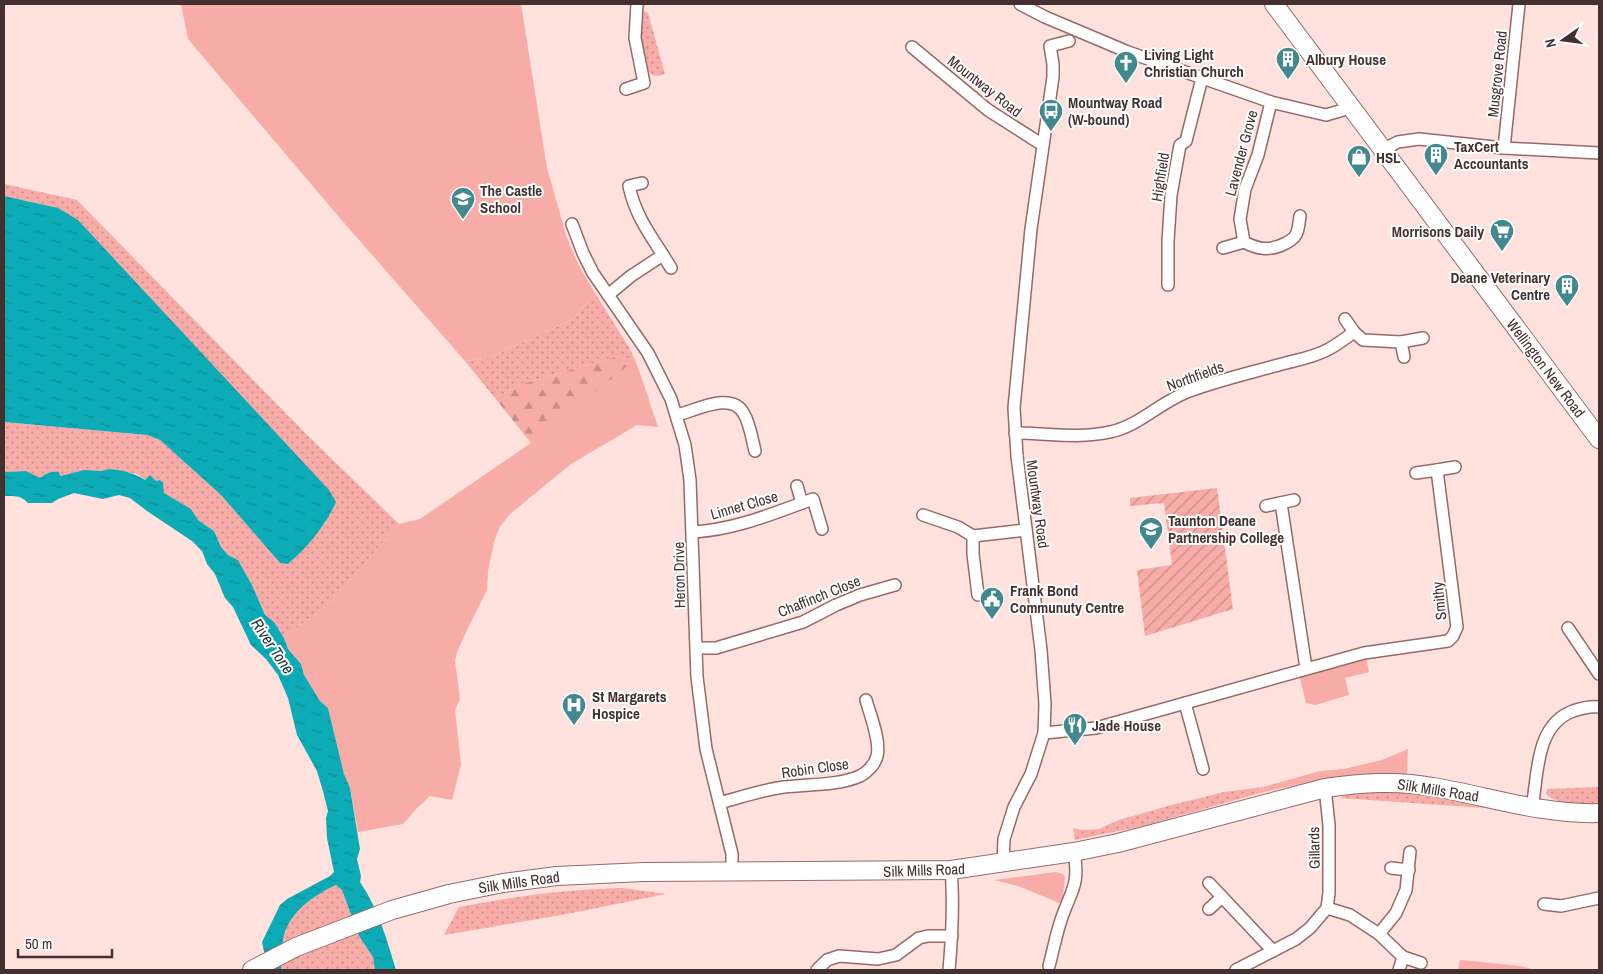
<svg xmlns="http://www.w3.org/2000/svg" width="1603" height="974" font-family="'Archivo Narrow',sans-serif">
<defs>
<pattern id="grass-dots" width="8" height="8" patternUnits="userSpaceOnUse" patternTransform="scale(1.25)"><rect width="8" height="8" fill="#f8aca8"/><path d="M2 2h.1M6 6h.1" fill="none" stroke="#ca8c89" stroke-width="1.8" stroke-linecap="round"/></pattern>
<pattern id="forest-firs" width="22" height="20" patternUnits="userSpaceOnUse" patternTransform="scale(1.25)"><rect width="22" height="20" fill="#f8aca8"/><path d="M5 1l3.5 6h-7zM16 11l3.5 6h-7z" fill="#ca8c89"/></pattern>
<pattern id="garden-furrows" width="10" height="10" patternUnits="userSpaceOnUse" patternTransform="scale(1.25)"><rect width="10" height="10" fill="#f8aca8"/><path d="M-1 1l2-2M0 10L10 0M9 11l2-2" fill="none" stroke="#ca8c89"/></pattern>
<pattern id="water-ripples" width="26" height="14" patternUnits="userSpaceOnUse" patternTransform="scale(1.25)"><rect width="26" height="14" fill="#0cabb6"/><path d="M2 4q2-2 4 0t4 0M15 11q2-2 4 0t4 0" fill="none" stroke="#0e8c94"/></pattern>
</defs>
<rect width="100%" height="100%" fill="#ffe1de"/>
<g fill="url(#grass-dots)">
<path d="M641 10 648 13 665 74C661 75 658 77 653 75 639 69 640 24 641 10Z"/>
<path d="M4 184 77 200 308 436 399 524 332 601 284 638 274 622 265 615 252 585 238 560 228 555 221 547 214 531 198 520 191 509 163 493V483L145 480 137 474 110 469 101 471 84 470 60 476 55 471 45 474 40 479 26 471 4 472V422L147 435 160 440 221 495 280 563 288 564 296 557 326 522 58 208 4 196Z"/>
<path d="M595 293 630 349 635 360 618 356 522 384 495 398 465 361 490 357 573 319Z"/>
<path d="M1263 787 1264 792 1143 826 1075 840 1073 828 1082 830 1099 829 1119 820 1168 806 1224 792Z"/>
<path d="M1599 787V804C1584 803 1558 806 1546 794L1547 789Z"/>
<path d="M1356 790 1426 793 1499 809 1340 798 1347 793Z"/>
<path d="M336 885 342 890 359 936 373 957 375 970H281C282 959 281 946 284 935 291 910 314 895 336 885Z"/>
<path d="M622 888 666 894 567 914 444 935 459 907C513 897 566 889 622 888Z"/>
</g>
<path fill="url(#forest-firs)" d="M618 356 635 360 649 399 531 443 495 398 522 384Z"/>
<g fill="#f8aca8">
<path d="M181 4H521L547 168 567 238 578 264 595 293 573 319 490 357 465 361 339 217 188 39Z"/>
<path d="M635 360 658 427 637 425 571 464 510 514 499 528 494 542 488 571 487 590 469 626 457 652 455 661 460 699 455 710 461 765 452 800 430 796 417 808 403 824 358 832 350 788 344 775 328 708 320 701 304 675 301 664 288 649 284 638 332 601 399 524 420 519 531 443Z"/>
<path d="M1366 657 1369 672 1345 678 1349 695 1315 705 1306 703 1299 674Z"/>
<path d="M1408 749 1407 776C1359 768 1311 782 1264 792L1263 787 1320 771 1344 769 1382 760Z"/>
<path d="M1056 872 1063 874 1065 877 1062 904 1018 886 994 880Z"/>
<path d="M1460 960 1520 966 1535 970H1458Z"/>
</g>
<path fill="url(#garden-furrows)" d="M1217 488 1233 609 1145 636 1137 570 1172 565 1164 503 1130 506V498Z"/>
<g fill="url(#water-ripples)">
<path d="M4 196 58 208 78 220 329 490 336 502C325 526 308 547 288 564L280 563 221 495 160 440 147 435 4 422Z"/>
<path d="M109 469C123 470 134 473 145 480L150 475 156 481 160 480 163 483 164 493 191 509 198 520 214 531 221 547 228 555 238 560 252 585 265 615 274 622 284 638 288 649 301 664 304 675 320 701 328 708 344 774 350 788 360 849 357 859 361 876 360 882C378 908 387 940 396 970H375L373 957 359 936 342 890 336 885C314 895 291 911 284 935 281 946 282 959 281 970H268L262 942 280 905 287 899 330 876 334 872 327 838 326 818 328 811 323 791 317 771 297 735 288 698 278 675 266 659 251 645 233 607 225 598 215 574 207 564 202 551 192 541 147 511 130 498 119 495 103 499 74 493 58 499 52 503H28C21 495 14 496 4 496V472L26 471 40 478C45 474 52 470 59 472L60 476 84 470 101 471Z"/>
</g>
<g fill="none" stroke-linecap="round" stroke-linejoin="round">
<defs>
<g id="street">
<path d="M1020 4 1045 17 1128 52 1271 102 1326 115 1343 110 1350 105"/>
<path d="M912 47 988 110 1038 142 1043 143"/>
<path d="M626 89 644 83 635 38 637 4"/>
<path d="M1271 102 1258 155 1245 189 1240 219 1244 242C1259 250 1271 251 1286 243 1290 241 1296 237 1297 232 1299 228 1299 221 1300 216"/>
<path d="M1504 148 1519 4"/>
<path d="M1384 149 1398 142 1419 139 1504 148 1599 153"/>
<path d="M572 224 583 253 593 273 648 353 671 399 685 445 690 480 697 677 706 749 732 854V872"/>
<path d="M1223 248 1244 242"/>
<path d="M663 255 671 268"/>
<path d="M1168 285V241L1171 195 1180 145 1186 141 1202 78"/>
<path d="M608 295 631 276 663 255C648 232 635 214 629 186L642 183"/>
<path d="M1345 319 1354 332"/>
<path d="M1401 342 1404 357"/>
<path d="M677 415C695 411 732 390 744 414 750 424 752 439 755 451"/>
<path d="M1015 433C1047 433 1078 439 1110 432 1139 426 1159 403 1187 392 1218 380 1250 373 1282 364 1297 360 1315 357 1329 349 1338 344 1346 338 1354 332L1363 340 1401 342 1423 338"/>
<path d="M1437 470 1455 467"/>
<path d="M797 486 802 503"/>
<path d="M1281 503 1306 668"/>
<path d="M1266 506 1294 500"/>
<path d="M923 515 958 527 973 536 1026 530"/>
<path d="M693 532C735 530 774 513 813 499L822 529"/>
<path d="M973 536V554L978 595"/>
<path d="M1568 628 1599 674"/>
<path d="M697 648H716L803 622 836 605 860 595 895 585"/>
<path d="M1185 703 1203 769"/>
<path d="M1044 733 1096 728 1364 653 1448 641 1453 636 1457 627 1437 470 1416 473"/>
<path d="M720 803C741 797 762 790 784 787 808 784 837 786 860 776 868 772 875 764 877 756 881 742 870 714 866 700"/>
<path d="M1532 808C1538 775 1535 725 1573 711 1582 708 1590 706 1599 707"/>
<path d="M1003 863 1004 839 1014 807 1031 774 1044 733 1045 704 1041 650 1017 456 1014 408 1031 229 1053 77V64L1050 46 1069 41"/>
<path d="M1391 868 1409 870"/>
<path d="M1209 883 1273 951"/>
<path d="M1544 904 1561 906 1599 898"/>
<path d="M1327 908 1350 915 1379 934 1403 957 1399 970"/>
<path d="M1209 909 1222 897"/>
<path d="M1379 934 1396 913 1406 890 1410 852"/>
<path d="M1403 957 1421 963"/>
<path d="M1049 966C1053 951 1056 935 1061 920 1071 890 1080 886 1074 852"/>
<path d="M817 970 827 960 839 956 878 959 896 955 919 938 928 936H952"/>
<path d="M949 970C952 937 954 904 951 870"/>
<path d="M1236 970 1296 939 1310 928 1327 908 1329 893V825L1325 788"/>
</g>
<g id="primary">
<path d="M1274 4 1599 439"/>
<path d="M252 970 296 947 392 910 449 894 503 883 557 876 644 872 951 870 1074 852 1118 843 1325 788C1361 783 1397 780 1433 787 1488 796 1542 815 1599 813"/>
</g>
</defs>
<use href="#street" stroke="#956a68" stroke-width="14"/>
<use href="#primary" stroke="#956a68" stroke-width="20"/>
<use href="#street" stroke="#fff" stroke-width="11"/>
<use href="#primary" stroke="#fff" stroke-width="18"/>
</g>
<defs>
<symbol id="building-pin" viewBox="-11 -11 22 30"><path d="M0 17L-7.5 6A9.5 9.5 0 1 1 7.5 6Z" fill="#41898f" stroke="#fff"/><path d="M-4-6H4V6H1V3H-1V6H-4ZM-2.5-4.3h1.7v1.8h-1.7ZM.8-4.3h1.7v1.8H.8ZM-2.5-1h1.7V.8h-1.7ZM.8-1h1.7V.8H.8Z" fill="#fff"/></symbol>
<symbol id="church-pin" viewBox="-11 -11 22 30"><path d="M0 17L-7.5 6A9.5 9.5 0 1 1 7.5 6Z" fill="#41898f" stroke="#fff"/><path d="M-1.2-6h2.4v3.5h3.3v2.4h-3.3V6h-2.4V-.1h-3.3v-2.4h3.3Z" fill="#fff"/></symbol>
<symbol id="bus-pin" viewBox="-11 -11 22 30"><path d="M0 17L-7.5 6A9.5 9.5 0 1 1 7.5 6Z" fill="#41898f" stroke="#fff"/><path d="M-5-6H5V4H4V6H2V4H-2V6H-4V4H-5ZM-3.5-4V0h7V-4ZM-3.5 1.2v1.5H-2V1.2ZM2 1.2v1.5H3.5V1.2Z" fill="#fff"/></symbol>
<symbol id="shop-pin" viewBox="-11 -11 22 30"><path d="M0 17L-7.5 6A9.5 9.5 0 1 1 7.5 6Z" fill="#41898f" stroke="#fff"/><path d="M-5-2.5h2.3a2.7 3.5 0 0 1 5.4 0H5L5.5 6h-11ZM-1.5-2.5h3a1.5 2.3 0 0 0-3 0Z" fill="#fff"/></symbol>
<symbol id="school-pin" viewBox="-11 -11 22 30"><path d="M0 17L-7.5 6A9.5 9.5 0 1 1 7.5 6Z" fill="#41898f" stroke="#fff"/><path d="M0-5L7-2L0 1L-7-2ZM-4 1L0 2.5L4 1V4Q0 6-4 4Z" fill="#fff"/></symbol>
<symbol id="supermarket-pin" viewBox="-11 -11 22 30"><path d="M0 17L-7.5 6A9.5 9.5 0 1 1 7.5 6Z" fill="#41898f" stroke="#fff"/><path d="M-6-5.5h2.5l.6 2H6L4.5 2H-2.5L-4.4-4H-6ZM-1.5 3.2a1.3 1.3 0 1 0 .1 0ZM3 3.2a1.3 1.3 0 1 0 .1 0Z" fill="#fff"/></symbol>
<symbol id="civic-pin" viewBox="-11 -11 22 30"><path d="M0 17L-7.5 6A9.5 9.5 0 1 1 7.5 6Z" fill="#41898f" stroke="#fff"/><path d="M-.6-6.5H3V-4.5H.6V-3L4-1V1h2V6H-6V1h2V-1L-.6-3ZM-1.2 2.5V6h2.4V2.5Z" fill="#fff"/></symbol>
<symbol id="hospital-pin" viewBox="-11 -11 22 30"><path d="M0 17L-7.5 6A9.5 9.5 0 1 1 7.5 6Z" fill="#41898f" stroke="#fff"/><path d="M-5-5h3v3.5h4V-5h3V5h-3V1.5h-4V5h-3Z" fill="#fff"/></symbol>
<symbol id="restaurant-pin" viewBox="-11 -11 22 30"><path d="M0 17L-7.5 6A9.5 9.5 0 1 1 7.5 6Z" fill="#41898f" stroke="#fff"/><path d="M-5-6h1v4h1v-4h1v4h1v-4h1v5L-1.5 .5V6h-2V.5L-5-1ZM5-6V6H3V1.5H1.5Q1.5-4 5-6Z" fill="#fff"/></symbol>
</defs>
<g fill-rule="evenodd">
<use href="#building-pin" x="1274" y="45" width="28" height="38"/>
<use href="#church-pin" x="1112" y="49" width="28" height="38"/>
<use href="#bus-pin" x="1037" y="97" width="28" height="38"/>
<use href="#building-pin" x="1422" y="141" width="28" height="38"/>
<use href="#shop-pin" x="1345" y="143" width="28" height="38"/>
<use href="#school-pin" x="449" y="185" width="28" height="38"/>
<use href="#supermarket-pin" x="1488" y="217" width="28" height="38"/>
<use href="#building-pin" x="1553" y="272" width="28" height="38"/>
<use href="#school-pin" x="1137" y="515" width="28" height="38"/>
<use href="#civic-pin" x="978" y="585" width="28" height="38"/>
<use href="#hospital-pin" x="560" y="691" width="28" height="38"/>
<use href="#restaurant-pin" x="1061" y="711" width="28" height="38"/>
</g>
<g text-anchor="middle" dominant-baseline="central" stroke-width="4" stroke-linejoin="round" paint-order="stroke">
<g font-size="15" font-weight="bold" fill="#43302f" stroke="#fff" text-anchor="start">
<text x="1144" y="54">Living Light<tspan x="1144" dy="17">Christian Church</tspan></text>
<text x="1306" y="59">Albury House</text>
<text x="1068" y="102">Mountway Road<tspan x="1068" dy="17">(W-bound)</tspan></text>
<text x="1454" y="146">TaxCert<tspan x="1454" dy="17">Accountants</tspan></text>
<text x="1376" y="157">HSL</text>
<text x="480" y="190">The Castle<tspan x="480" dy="17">School</tspan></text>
<text x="1484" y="231" text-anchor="end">Morrisons Daily</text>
<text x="1550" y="277" text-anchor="end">Deane Veterinary<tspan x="1550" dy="17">Centre</tspan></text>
<text x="1168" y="520">Taunton Deane<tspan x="1168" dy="17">Partnership College</tspan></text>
<text x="1010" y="590">Frank Bond<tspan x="1010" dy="17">Communuty Centre</tspan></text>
<text x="592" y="696">St Margarets<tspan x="592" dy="17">Hospice</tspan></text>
<text x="1092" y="725">Jade House</text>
</g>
<g font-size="15" fill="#43302f" stroke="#fff">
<text transform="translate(1497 74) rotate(-84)">Musgrove Road</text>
<text transform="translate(985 86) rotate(38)">Mountway Road</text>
<text transform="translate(1241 153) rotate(-75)">Lavender Grove</text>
<text transform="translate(1160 177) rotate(-81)">Highfield</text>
<text transform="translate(1546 368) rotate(53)">Wellington New Road</text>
<text transform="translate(1195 376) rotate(-20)">Northfields</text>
<text transform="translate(1038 504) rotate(82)">Mountway Road</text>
<text transform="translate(744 505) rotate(-16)">Linnet Close</text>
<text transform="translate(679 575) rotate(-91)">Heron Drive</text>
<text transform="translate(819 596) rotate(-22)">Chaffinch Close</text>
<text transform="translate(1439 601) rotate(-96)">Smithy</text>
<text transform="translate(815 768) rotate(-8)">Robin Close</text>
<text transform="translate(1438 790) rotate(9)">Silk Mills Road</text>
<text transform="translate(1314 848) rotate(-91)">Gillards</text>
<text transform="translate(924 870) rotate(-2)">Silk Mills Road</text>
<text transform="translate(519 882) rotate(-8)">Silk Mills Road</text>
</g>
<g font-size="16" font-style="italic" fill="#163235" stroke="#fff">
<text transform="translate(273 646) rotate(56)">River Tone</text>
</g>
</g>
<rect width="1603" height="974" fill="none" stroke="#43302f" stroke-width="10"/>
<g transform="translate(1563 40) rotate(256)" stroke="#ffffff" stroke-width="4" paint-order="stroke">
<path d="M0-4L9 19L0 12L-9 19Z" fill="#43302f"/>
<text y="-8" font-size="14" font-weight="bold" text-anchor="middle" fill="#43302f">N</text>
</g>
<path d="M18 949v8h94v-8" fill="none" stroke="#43302f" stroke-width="2.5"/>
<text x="25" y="949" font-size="15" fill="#43302f" stroke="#ffffff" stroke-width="4" paint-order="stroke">50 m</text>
</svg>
